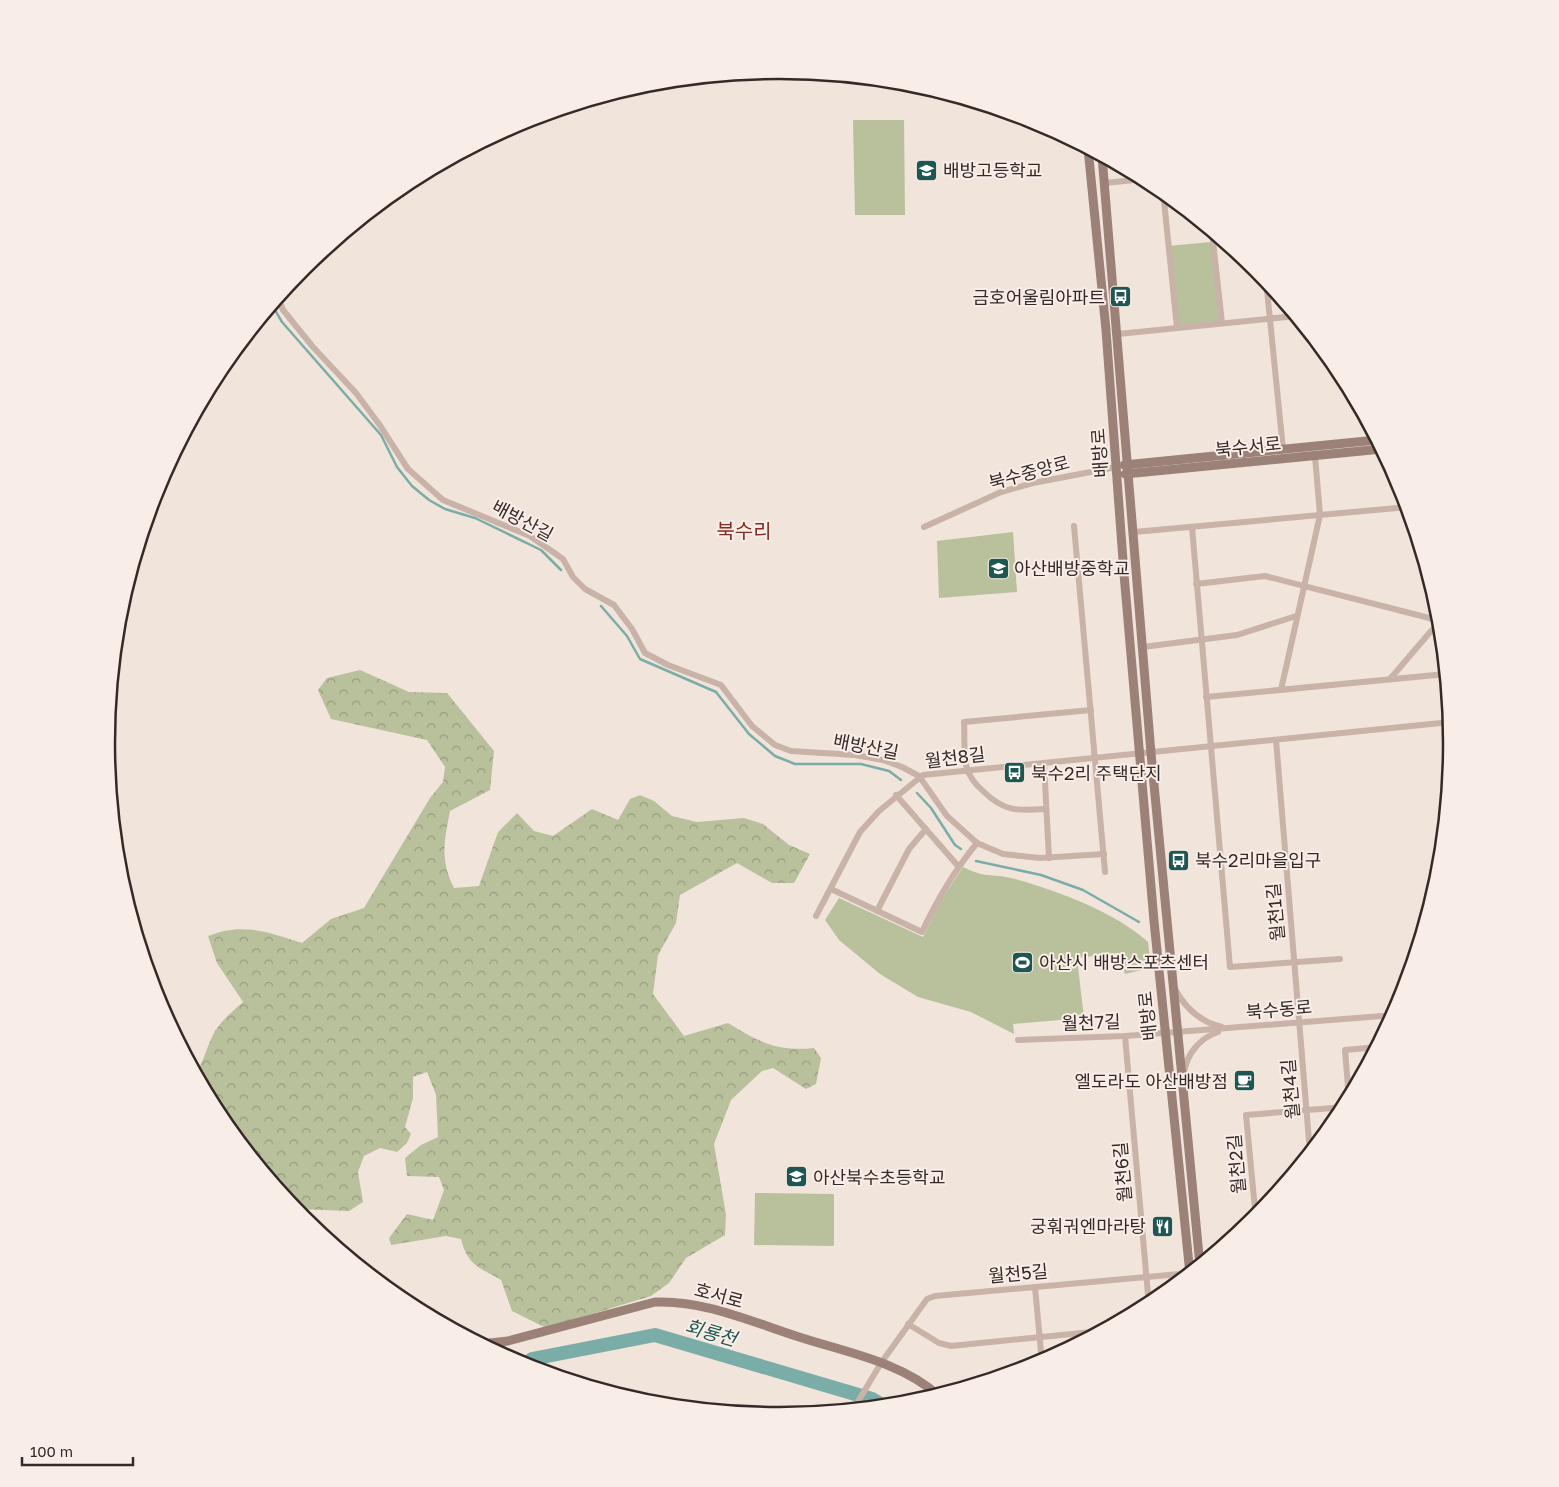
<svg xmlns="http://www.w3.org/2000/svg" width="1559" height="1487" font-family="'Golos Text','Noto Sans KR',sans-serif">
<defs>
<pattern id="forest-crowns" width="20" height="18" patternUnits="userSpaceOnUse" patternTransform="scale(1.25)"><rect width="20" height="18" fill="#b9c09c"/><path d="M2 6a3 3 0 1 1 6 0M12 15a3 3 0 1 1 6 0" fill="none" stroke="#979c7f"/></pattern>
</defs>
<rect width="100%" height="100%" fill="#f1e4db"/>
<path fill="url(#forest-crowns)" d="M360 670 409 692 447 693 494 751 490 790 450 811C444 842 440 860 454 888L479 886 498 832 517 813 534 831 553 836 592 809 618 820 630 799 640 795 654 801 672 816 697 822 744 818 763 824 789 845 810 854 794 883H772L737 863 680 895 676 923 658 955 653 994 684 1036 728 1023C759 1042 777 1052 814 1048L821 1058 816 1084 806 1089 773 1068 762 1071 731 1100 714 1144 726 1215 725 1235 686 1258 669 1283 651 1296 546 1328 512 1311 501 1280C479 1267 468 1266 461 1239L446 1236 391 1245 389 1238 407 1214 433 1220 444 1190 439 1177 407 1176 405 1158 421 1145 438 1137 436 1095 427 1072 413 1077V1098L405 1127 411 1134 407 1143 397 1152 380 1148 364 1156 358 1172 363 1202 349 1211 295 1209 219 1117 195 1073C204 1062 206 1049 212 1037 218 1023 232 1012 243 1002L217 963 208 936C242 922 268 932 302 943L331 919 364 908 430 798 443 782 445 767 427 740 331 719 318 690 327 678Z"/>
<g fill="#b9c09c">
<path d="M853 120H904L905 215H855Z"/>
<path d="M1211 242 1220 325 1177 330 1168 246Z"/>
<path d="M1013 532 1017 592 939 598 937 541Z"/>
<path d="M963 867C986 879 994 873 1015 879 1058 891 1115 912 1148 942L1151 968 1125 974 1118 953 1077 958 1084 1018 1013 1024 1014 1034 971 1012 918 997 880 974 839 940 825 920 839 898 923 937 940 902Z"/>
<path d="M755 1193 834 1194V1246L754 1245Z"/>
</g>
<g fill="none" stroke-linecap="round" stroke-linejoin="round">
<g stroke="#7bada8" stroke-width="2.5">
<path d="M272 305 282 322 381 435 397 467 412 486 429 500 445 509 475 518 541 550 561 570"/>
<path d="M601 606 627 636 640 659 716 692 749 734 775 756 795 764H861L889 771 901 780"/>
<path d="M917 793 931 808 955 845 961 849"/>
<path d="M976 861 1041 875 1083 890 1139 922"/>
</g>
<path stroke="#7bada8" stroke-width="14" d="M524 1366 532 1359 655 1335 872 1399 885 1407"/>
<g stroke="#c9b2a7" stroke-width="6">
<path d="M1105 183 1144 179"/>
<path d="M1163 191 1177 328"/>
<path d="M1212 232 1222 323"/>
<path d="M1266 280 1283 449"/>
<path d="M278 298 283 310 313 347 356 393 379 424 408 469 443 500 530 536 563 559 573 577 585 589 614 605 632 629 645 653 668 665 721 685 752 726 775 745 791 751 855 755 883 760 902 767 919 776 947 816 977 843 1003 854 1040 858 1104 854"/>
<path d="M1118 334 1296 316"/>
<path d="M1074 526 1105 872"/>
<path d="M924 527 1001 492 1033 483 1117 467"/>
<path d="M1192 527 1230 967 1340 959"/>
<path d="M1134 532 1408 507"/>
<path d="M1196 584 1265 576 1441 621"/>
<path d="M1143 647 1237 635 1296 616"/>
<path d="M1390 679 1431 631 1441 623"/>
<path d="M1281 690 1320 515 1315 456"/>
<path d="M1206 697 1446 674"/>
<path d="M1276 740 1310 1153"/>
<path d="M1044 763 1049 858"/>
<path d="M896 795 958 866"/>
<path d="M1046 809C1018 811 1004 812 983 791 977 786 970 777 967 769 963 755 965 737 964 722L1091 710"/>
<path d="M831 889 922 932C937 900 954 871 977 843"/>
<path d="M877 911 909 849 926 829"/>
<path d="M816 916 860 832 879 811 923 775 1451 722"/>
<path d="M1175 989C1185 1008 1201 1022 1222 1027"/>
<path d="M1125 1036 1149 1306"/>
<path d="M1018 1040 1125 1036 1395 1015"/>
<path d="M1184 1074C1186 1054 1200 1038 1218 1032"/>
<path d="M1349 1099 1345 1050 1377 1047"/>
<path d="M1256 1219 1246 1115 1345 1107"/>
<path d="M1035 1287 1042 1363"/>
<path d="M908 1324 939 1343 951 1346 1102 1331"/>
<path d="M853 1410 881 1363 927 1299 935 1296 1191 1273"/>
</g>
<g stroke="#9c8179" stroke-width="9">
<path d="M1088 148 1106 330 1124 574 1154 921 1190 1274"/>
<path d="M1102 156 1151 753 1200 1266"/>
<path d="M1124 465 1377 440"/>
<path d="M1125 474 1382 449"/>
<path d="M481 1344 508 1341 655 1302C705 1300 752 1322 799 1337 845 1352 902 1362 939 1396"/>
</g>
</g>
<defs>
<symbol id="school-square" viewBox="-11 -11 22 22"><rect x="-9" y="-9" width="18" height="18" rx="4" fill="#1e5652" stroke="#f9eee7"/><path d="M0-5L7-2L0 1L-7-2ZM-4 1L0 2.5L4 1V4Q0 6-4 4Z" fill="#fff"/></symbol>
<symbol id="bus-square" viewBox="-11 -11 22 22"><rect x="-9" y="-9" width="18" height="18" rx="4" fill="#1e5652" stroke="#f9eee7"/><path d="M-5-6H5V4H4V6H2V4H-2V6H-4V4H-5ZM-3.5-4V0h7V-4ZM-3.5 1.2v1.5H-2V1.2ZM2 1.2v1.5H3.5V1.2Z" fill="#fff"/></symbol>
<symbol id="stadium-square" viewBox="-11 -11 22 22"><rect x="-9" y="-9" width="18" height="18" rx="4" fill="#1e5652" stroke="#f9eee7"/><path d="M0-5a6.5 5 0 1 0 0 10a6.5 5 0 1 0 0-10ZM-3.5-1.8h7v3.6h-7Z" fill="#fff"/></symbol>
<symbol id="cafe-square" viewBox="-11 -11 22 22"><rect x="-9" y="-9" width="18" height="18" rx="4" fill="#1e5652" stroke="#f9eee7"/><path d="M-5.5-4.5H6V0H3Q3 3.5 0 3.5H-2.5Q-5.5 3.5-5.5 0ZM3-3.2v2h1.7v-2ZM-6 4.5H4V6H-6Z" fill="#fff"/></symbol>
<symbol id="restaurant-square" viewBox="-11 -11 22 22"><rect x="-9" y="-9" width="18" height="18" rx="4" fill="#1e5652" stroke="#f9eee7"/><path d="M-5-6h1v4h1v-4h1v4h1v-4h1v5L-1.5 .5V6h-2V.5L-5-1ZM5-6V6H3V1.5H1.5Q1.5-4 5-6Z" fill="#fff"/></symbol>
</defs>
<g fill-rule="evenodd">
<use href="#school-square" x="914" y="158" width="25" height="25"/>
<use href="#bus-square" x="1108" y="284" width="25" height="25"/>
<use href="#school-square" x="986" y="556" width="25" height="25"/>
<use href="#bus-square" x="1002" y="760" width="25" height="25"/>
<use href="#bus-square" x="1166" y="848" width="25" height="25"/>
<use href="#stadium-square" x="1010" y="950" width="25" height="25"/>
<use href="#cafe-square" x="1232" y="1068" width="25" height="25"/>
<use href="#school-square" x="784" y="1164" width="25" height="25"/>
<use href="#restaurant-square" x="1150" y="1214" width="25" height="25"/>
</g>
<g text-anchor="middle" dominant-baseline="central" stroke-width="4" stroke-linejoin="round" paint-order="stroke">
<g font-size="18" fill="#362a28" stroke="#f9eee7" text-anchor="start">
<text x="943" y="170">배방고등학교</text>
<text x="1105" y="297" text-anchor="end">금호어울림아파트</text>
<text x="1014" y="568">아산배방중학교</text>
<text x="1031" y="773">북수2리 주택단지</text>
<text x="1195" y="860">북수2리마을입구</text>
<text x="1039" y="962">아산시 배방스포츠센터</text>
<text x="1228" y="1081" text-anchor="end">엘도라도 아산배방점</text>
<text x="813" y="1177">아산북수초등학교</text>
<text x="1146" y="1226" text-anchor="end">궁훠궈엔마라탕</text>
</g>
<g font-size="18" fill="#362a28" stroke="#f9eee7">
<text transform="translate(1248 446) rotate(-6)">북수서로</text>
<text transform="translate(1099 453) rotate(-94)">배방로</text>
<text transform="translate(1029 472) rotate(-15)">북수중앙로</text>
<text transform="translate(523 520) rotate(28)">배방산길</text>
<text transform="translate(866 746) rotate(11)">배방산길</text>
<text transform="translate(955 757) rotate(-7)">월천8길</text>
<text transform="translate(1275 912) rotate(-95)">월천1길</text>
<text transform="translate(1279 1009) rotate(-5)">북수동로</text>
<text transform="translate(1147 1016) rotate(-96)">배방로</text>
<text transform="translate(1091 1022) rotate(-2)">월천7길</text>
<text transform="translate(1290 1089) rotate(-95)">월천4길</text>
<text transform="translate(1236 1164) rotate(-95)">월천2길</text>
<text transform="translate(1122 1172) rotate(-95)">월천6길</text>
<text transform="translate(1018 1273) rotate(-5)">월천5길</text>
<text transform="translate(719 1295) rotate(15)">호서로</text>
</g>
<g font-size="19" font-style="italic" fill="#1e5652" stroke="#f9eee7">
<text transform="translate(711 1332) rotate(16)">회룡천</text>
</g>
<g font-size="20" fill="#822c23" stroke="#f9eee7">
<text x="744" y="530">북수리</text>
</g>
</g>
<path d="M0 0H1559V1487H0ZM115 743a664 664 0 1 1 1328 0a664 664 0 1 1-1328 0Z" fill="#f9eee7" fill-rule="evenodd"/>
<path fill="none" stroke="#362a28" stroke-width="2.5" d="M115 743a664 664 0 1 1 1328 0a664 664 0 1 1-1328 0Z"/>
<path d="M22 1457v8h111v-8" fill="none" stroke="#362a28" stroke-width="2.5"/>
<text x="30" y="1457" font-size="15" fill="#362a28" stroke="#f9eee7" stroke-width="4" paint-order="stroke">100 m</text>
</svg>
